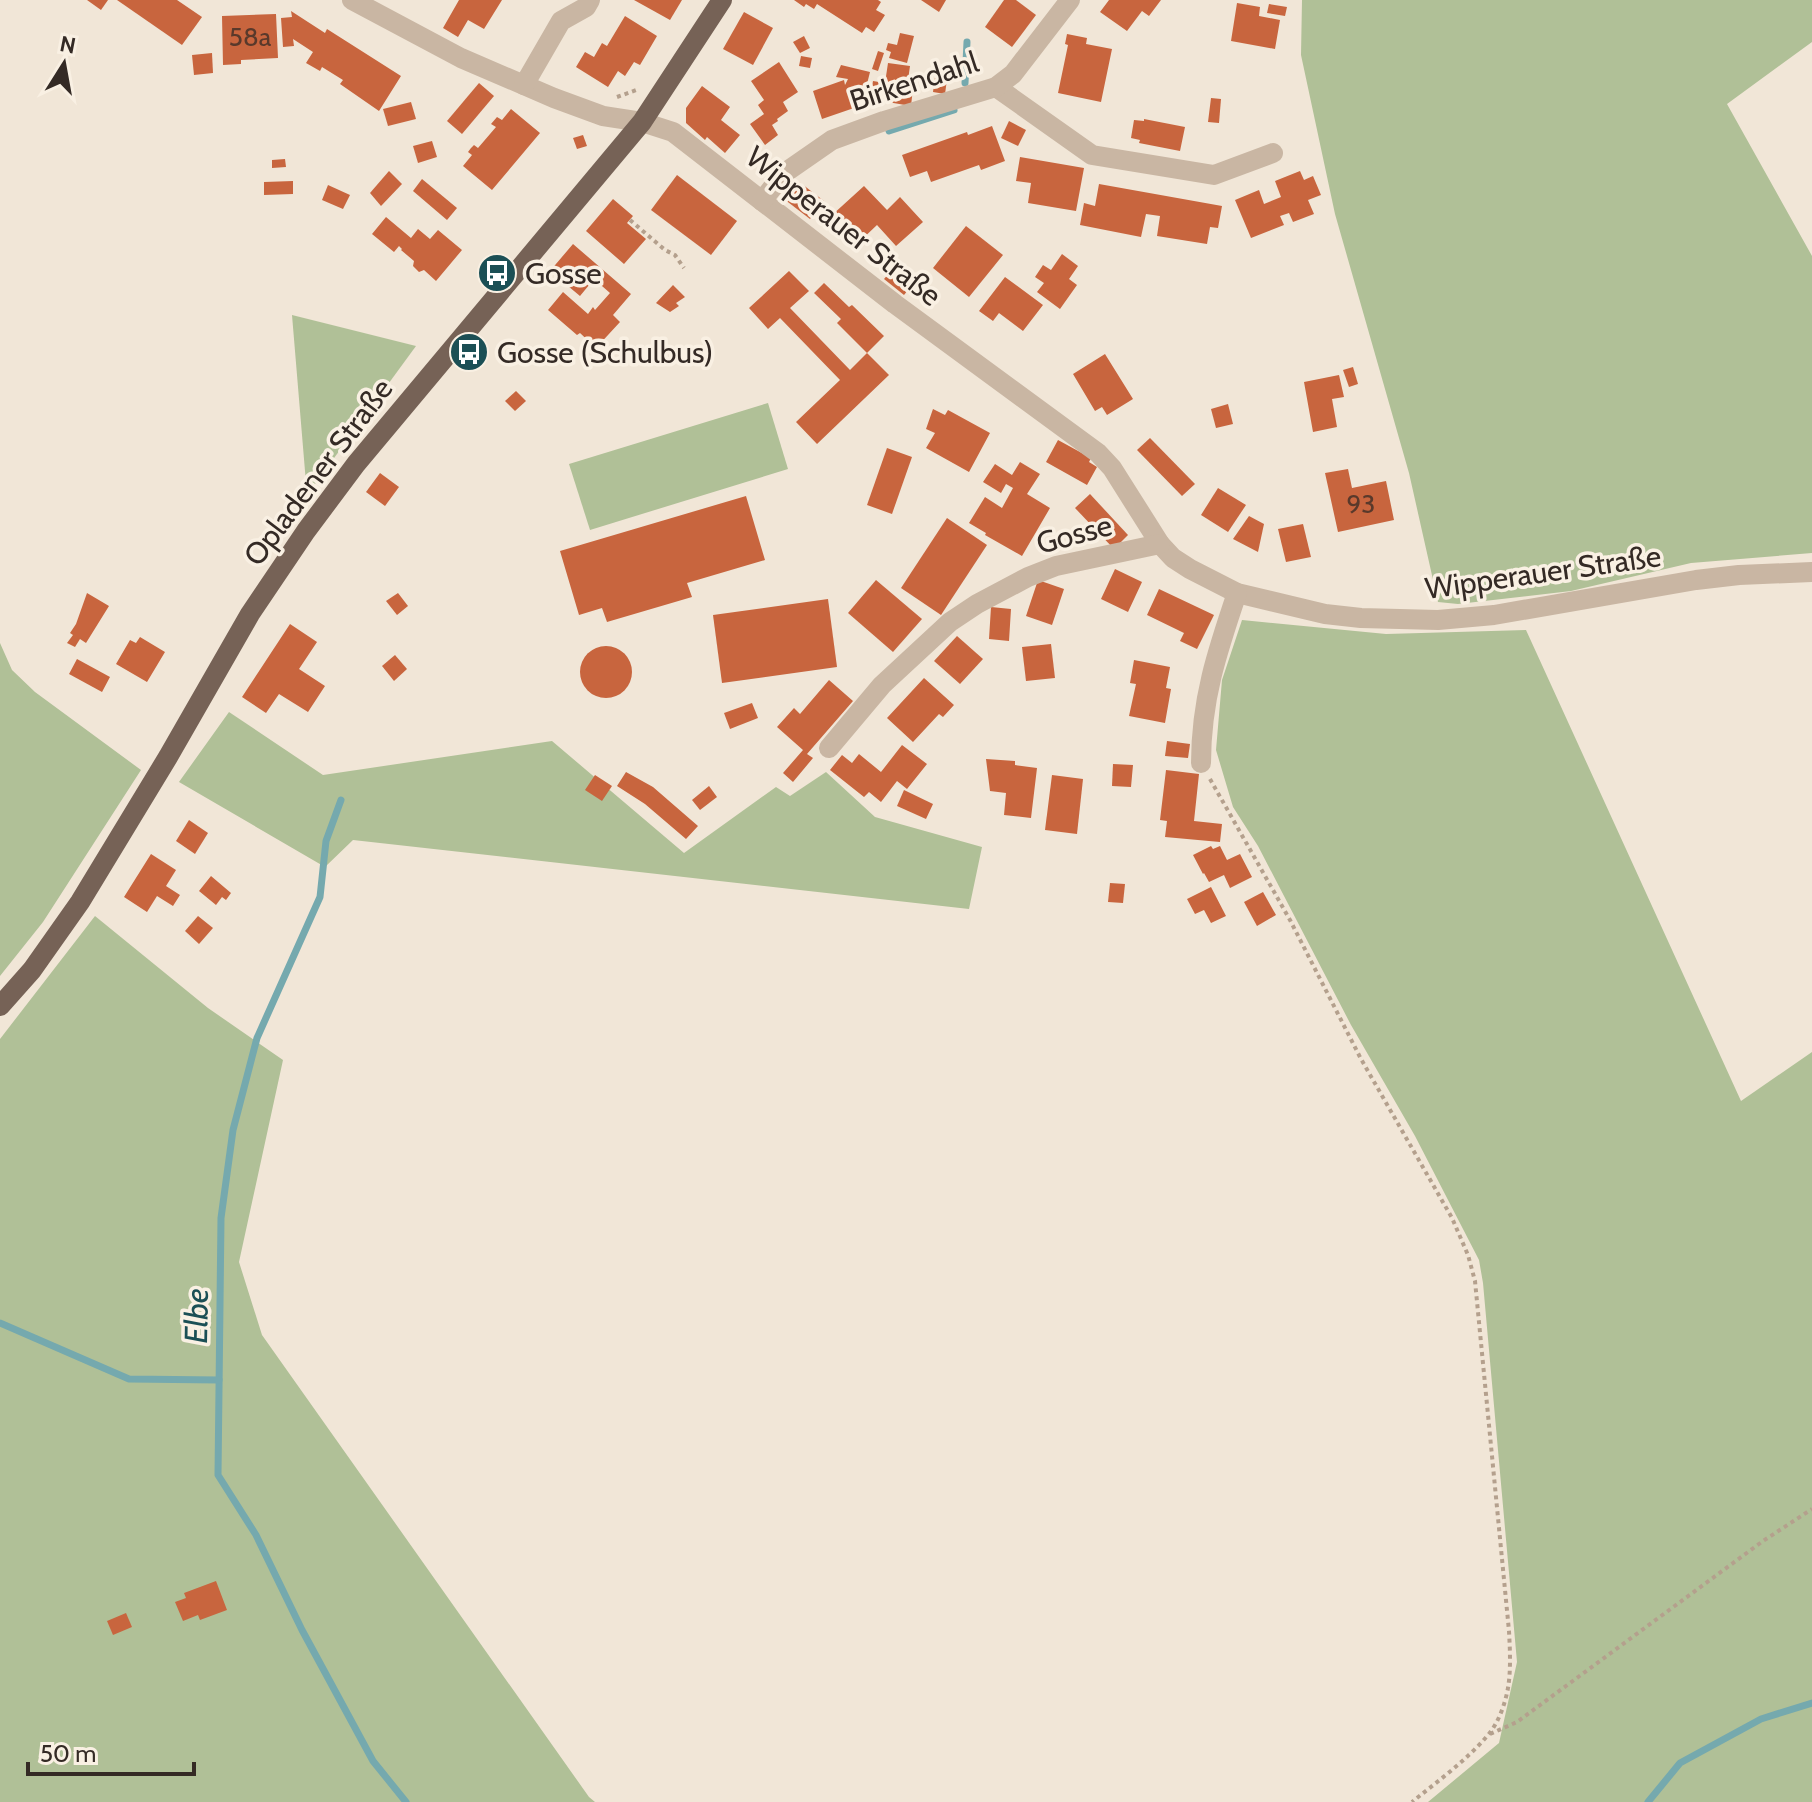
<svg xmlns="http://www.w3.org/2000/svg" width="1812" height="1802" font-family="Cabin,sans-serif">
<rect width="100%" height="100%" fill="#f1e6d7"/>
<g fill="#b0c097">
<path d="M1302 0H1812V42L1727 104 1812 256V553L1691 563 1571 591 1458 604 1438 602 1409 473 1335 214 1301 55Z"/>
<path d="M292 315 416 346 307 495Z"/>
<path d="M768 403 788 469 590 530 569 464Z"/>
<path d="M1242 620 1386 634 1526 630 1741 1101 1812 1052V1802H1428L1499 1743 1517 1662 1483 1283 1479 1260 1415 1136 1351 1025 1258 846 1233 807 1216 750 1222 680Z"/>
<path d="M0 643 12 670 35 692 141 770 43 922 0 976Z"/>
<path d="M229 712 323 775 552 741 684 853 776 787 790 796 826 772 875 817 982 847 969 909 353 840 325 867 179 782Z"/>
<path d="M95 916 208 1008 283 1060 239 1262 262 1335 589 1797 595 1802H0V1039Z"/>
</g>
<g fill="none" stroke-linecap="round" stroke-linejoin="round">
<g stroke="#75a9ae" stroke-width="7">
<path d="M965 83 967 42"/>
<path d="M889 131 954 110"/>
<path d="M341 800 326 841 320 897 257 1038 233 1130 221 1218 218 1475 256 1535 302 1630 373 1761 406 1802"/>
<path d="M0 1323 129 1379 219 1380"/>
<path d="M1648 1802 1680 1763 1761 1719 1812 1703"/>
</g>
</g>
<g fill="#c8653e">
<path d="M87 0H108L101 10Z"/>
<path d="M117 0H177L202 17 182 45Z"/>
<path d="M459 0H502L484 29 468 20 458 37 443 28Z"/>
<path d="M634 0H682L670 20Z"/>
<path d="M794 0H878L881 2 876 10 885 15 874 32 866 27 862 33 817 4 814 9 806 4 804 7Z"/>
<path d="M921 0H946L939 12Z"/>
<path d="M1004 0H1016L1036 15 1012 47 985 27Z"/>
<path d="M1109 0H1161L1149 16 1142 11 1127 31 1100 12Z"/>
<path d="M1237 3 1260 7 1259 16 1280 20 1275 49 1231 41Z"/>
<path d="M1269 4 1287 7 1285 16 1267 13Z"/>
<path d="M291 11 325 33 327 29 401 76 379 111 340 84 343 80 322 67 320 71 306 63 313 52 293 39 294 46 283 47 281 18 292 17Z"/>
<path d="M744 12 773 28 753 65 723 49Z"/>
<path d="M276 14 278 58 241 60V64L223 65 222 16Z"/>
<path d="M625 16 657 36 640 65 634 62 625 76 618 71 608 87 576 67 585 52 594 57 602 43 607 46Z"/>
<path d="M900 33 914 36 907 63 889 58 891 52 886 50 888 43 897 45Z"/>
<path d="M1067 34 1087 38 1086 44 1112 49 1101 102 1058 93 1068 45 1065 44Z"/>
<path d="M804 36 810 48 800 53 793 42Z"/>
<path d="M878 51 884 53 878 71 872 69Z"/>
<path d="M212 53 213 73 194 75 192 55Z"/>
<path d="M801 56 812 58 810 68 799 66Z"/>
<path d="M779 62 798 92 783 102 788 111 777 119 778 121 772 125 778 135 765 145 750 124 764 114 758 105 764 100 751 81Z"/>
<path d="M888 63 910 66 907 87 913 88 911 106 870 99 873 81 885 83Z"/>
<path d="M841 65 870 72 864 96 848 90 854 108 822 119 813 91 844 80 845 85 848 79 836 77Z"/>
<path d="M936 70 948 72 945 94 933 92Z"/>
<path d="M479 83 494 96 462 134 447 121Z"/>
<path d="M702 86 730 107 721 120 740 135 725 153 707 137 705 140 686 123V108Z"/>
<path d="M1211 98 1221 99 1219 123 1208 122Z"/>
<path d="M411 102 416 119 388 126 383 109Z"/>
<path d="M511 109 540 133 492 190 463 166 472 155 468 152 471 148 474 145 478 148 496 127 491 124 497 117 502 120Z"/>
<path d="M1144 119 1185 127 1180 151 1139 143 1140 140 1131 138 1134 120 1144 121Z"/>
<path d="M1009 121 1026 130 1018 146 1001 138Z"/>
<path d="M992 126 1005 161 981 170 979 165 931 182 927 171 910 177 902 155 967 132 968 135Z"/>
<path d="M583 135 587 146 577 149 573 138Z"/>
<path d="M432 141 437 157 418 163 413 146Z"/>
<path d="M1020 157 1084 168 1076 211 1028 203 1031 183 1016 181Z"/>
<path d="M285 159 286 167 272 168V160Z"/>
<path d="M389 171 402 184 381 206 370 193Z"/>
<path d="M1300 171 1304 180 1313 176 1321 195 1308 200 1314 214 1293 222 1289 213 1280 216 1284 225 1251 238 1235 200 1259 190 1264 204 1281 197 1275 181Z"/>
<path d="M677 175 737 221 711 255 651 210Z"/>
<path d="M422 179 457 208 447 220 413 191Z"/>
<path d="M293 181V194L264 195V182Z"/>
<path d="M798 181 824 201 810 219 784 199Z"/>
<path d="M1099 184 1222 206 1218 228 1210 227 1207 244 1157 236 1160 216 1146 214 1141 237 1080 225 1084 203 1095 206Z"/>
<path d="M328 185 350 195 343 209 322 200Z"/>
<path d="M864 186 887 210 900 197 923 222 896 246 877 225 857 244 831 216Z"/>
<path d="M613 199 633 216 627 223 646 239 624 264 586 231Z"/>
<path d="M386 217 411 238 418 229 430 239 438 230 462 250 436 281 424 270 419 272 413 266 414 261 401 250 402 249 399 246 394 252 372 234Z"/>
<path d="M966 226 1003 255 969 297 933 268Z"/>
<path d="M573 244 631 294 613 315 620 322 596 348 580 333 577 335 548 310 563 292 588 314 593 307 595 310 610 293 594 279 580 296 550 271Z"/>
<path d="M1062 254 1078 266 1069 279 1077 285 1060 309 1037 292 1044 283 1035 277 1043 265 1051 270Z"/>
<path d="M892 270 912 285 904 295 884 279Z"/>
<path d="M789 271 809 291 790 308 850 370 867 353 889 375 817 444 796 422 840 380 780 318 768 329 749 308Z"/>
<path d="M1005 277 1043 305 1023 331 999 313 993 321 979 311Z"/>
<path d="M824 283 849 307 852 305 884 336 867 353 837 323 841 319 814 293Z"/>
<path d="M673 285 685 297 676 303 679 306 670 312 656 303Z"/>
<path d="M1105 354 1133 399 1107 415 1102 407 1095 411 1073 374Z"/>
<path d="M1353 367 1358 384 1349 387 1343 370Z"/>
<path d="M1339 375 1344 397 1332 399 1337 427 1313 432 1304 382Z"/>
<path d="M516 391 526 401 515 411 505 401Z"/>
<path d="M1228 404 1233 424 1216 428 1211 409Z"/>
<path d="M933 409 945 415 948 410 990 433 969 472 926 448 935 433 926 429Z"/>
<path d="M1150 438 1195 484 1182 496 1137 450Z"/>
<path d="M1058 440 1091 458 1089 462 1097 467 1087 485 1046 462Z"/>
<path d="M887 448 912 457 892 514 867 505Z"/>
<path d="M1020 462 1040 474 1027 494 1050 508 1022 556 985 535 986 533 969 523 985 497 1002 508 1013 488 1006 484 1001 493 983 482 995 464 1012 475Z"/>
<path d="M1348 469 1352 488 1386 481 1394 520 1338 532 1325 473Z"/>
<path d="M380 473 399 487 385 506 366 492Z"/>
<path d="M1218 488 1246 505 1228 532 1201 515Z"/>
<path d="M1090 494 1128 535 1114 549 1075 508Z"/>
<path d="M746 496 765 560 687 583 692 597 607 622 602 608 579 615 560 551Z"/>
<path d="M1249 516 1264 524 1258 552 1233 539Z"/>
<path d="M947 518 987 545 941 615 901 588Z"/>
<path d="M1303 524 1311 557 1286 562 1278 529Z"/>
<path d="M1115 569 1142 582 1128 612 1101 599Z"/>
<path d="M876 580 922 619 893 652 848 613Z"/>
<path d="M1038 580 1064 589 1052 625 1026 616Z"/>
<path d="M1159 589 1214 615 1197 649 1180 641 1184 633 1147 615Z"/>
<path d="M87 593 109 606 86 643 80 639 75 647 67 643 73 635 70 633 76 624Z"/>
<path d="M398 593 408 606 397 615 386 601Z"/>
<path d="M828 599 837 667 722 683 713 615Z"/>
<path d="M991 607 1011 609 1009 641 989 639Z"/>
<path d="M290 624 317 642 299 669 325 686 308 712 279 694 266 713 242 697Z"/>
<path d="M957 636 983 659 960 684 934 661Z"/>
<path d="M140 637 165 652 147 682 116 664 130 640 136 643Z"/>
<path d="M1051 644 1055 678 1026 681 1022 647Z"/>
<circle cx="606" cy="672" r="26"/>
<path d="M395 655 407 669 394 681 382 666Z"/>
<path d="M77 659 110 677 102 692 69 674Z"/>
<path d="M1134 660 1170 667 1166 688 1171 689 1165 723 1129 716 1136 684 1130 683Z"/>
<path d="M924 678 954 705 943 717 939 714 913 742 887 718Z"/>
<path d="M829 680 853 701 807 754 813 758 793 782 783 773 803 750 777 727 794 708 800 714Z"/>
<path d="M752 703 758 718 730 729 724 713Z"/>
<path d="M1167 741 1190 744 1188 758 1165 756Z"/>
<path d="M902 745 927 764 907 789 897 781 881 802 869 792 864 797 830 770 842 755 852 763 859 754 881 772Z"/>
<path d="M986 759 1015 761V765L1037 768 1031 818 1004 815 1006 793 990 791Z"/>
<path d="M1113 764 1133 765 1131 787 1112 786Z"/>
<path d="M1166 770 1199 774 1194 821 1222 824 1220 842 1165 837 1167 821 1160 820Z"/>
<path d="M626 772 653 787 698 826 686 839 645 804 617 786Z"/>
<path d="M595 775 612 786 602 801 585 790Z"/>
<path d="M1052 775 1083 779 1077 834 1045 830Z"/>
<path d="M709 786 717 797 700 810 692 800Z"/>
<path d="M904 790 933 804 926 819 897 806Z"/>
<path d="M189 820 208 833 195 854 176 841Z"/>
<path d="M1211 846 1213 849 1220 846 1227 860 1240 854 1252 877 1230 888 1224 875 1209 882 1204 873 1203 874 1193 855Z"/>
<path d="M151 854 176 870 166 886 180 895 173 906 157 896 147 912 124 897Z"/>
<path d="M211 876 231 893 226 900 222 897 216 905 199 891Z"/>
<path d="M1110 883 1125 884 1123 903 1108 902Z"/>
<path d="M1211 887 1226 916 1211 923 1204 910 1195 914 1187 899Z"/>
<path d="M1263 892 1276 915 1257 926 1244 902Z"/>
<path d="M198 916 213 928 199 944 185 931Z"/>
<path d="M216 1581 227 1610 200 1620 198 1615 183 1621 175 1602 186 1598 184 1593Z"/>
<path d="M126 1613 132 1627 113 1635 107 1621Z"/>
</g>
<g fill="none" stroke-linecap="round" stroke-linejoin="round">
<g stroke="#b4a08d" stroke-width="4" stroke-dasharray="4 4" stroke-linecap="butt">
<path d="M617 97 639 89"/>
<path d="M630 220 665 250 675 255 684 268"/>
<path d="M1210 779 1290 920 1361 1059 1452 1218 1468 1255 1475 1281 1509 1631C1510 1650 1511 1670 1508 1688 1505 1704 1499 1722 1488 1735 1467 1760 1438 1781 1412 1802"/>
<path d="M1490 1734 1517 1722 1763 1541 1812 1509"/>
</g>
<g stroke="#c9b6a3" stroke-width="20">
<path d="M352 0 461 58 554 98 603 116 642 122 673 132 895 304 1098 453 1112 468 1160 544 1173 558 1190 569 1237 593 1325 614 1361 618 1438 620 1494 615 1696 580 1739 575 1812 572"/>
<path d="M524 85 561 21 586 7 590 0"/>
<path d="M996 87 1092 155 1214 175 1273 153"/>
<path d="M762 201 783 174 832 140 884 121 996 87 1013 74 1070 0"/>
<path d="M829 748 882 685 950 622 977 604 1028 577 1056 566 1160 544"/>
<path d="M1201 763C1201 700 1217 652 1237 593"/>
</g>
<path stroke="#766256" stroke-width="20" d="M0 1006 32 970 80 902 168 757 250 614 306 531 356 464 642 122 722 0"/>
</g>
<defs>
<symbol id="bus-disc" viewBox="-11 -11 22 22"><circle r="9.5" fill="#1b4f55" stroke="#f9f0e3"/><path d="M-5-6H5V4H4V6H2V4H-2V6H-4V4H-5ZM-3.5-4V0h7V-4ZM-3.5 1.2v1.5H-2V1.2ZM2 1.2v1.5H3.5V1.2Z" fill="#fff"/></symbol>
</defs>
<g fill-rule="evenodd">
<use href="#bus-disc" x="475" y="251" width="44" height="44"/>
<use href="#bus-disc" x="447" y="330" width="44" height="44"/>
</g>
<g text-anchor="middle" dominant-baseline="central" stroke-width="7" stroke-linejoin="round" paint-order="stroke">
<g font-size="26" fill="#59392b">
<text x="250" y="37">58a</text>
<text x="1361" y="504">93</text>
</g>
<g font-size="30" fill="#342a25" stroke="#f9f0e3">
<text transform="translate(914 81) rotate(-18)">Birkendahl</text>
<text transform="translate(844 226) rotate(38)">Wipperauer Straße</text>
<text transform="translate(318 472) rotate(-53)">Opladener Straße</text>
<text transform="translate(1074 534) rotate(-15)">Gosse</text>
<text transform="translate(1543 572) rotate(-8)">Wipperauer Straße</text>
</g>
<g font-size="30" fill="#342a25" stroke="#f9f0e3" text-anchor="start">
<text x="525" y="273">Gosse</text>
<text x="497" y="352">Gosse (Schulbus)</text>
</g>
<g font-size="32" font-style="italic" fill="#1b4f55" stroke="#f9f0e3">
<text transform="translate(196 1316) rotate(-89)">Elbe</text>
</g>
</g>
<g transform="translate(64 64) rotate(11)" stroke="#f9f0e3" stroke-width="6" paint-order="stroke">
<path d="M0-6L14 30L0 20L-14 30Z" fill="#342a25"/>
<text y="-12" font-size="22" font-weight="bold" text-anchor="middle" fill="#342a25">N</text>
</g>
<path d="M28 1762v12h166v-12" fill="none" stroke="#342a25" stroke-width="4"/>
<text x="40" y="1762" font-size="24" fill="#342a25" stroke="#f9f0e3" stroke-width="6" paint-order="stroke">50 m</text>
</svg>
